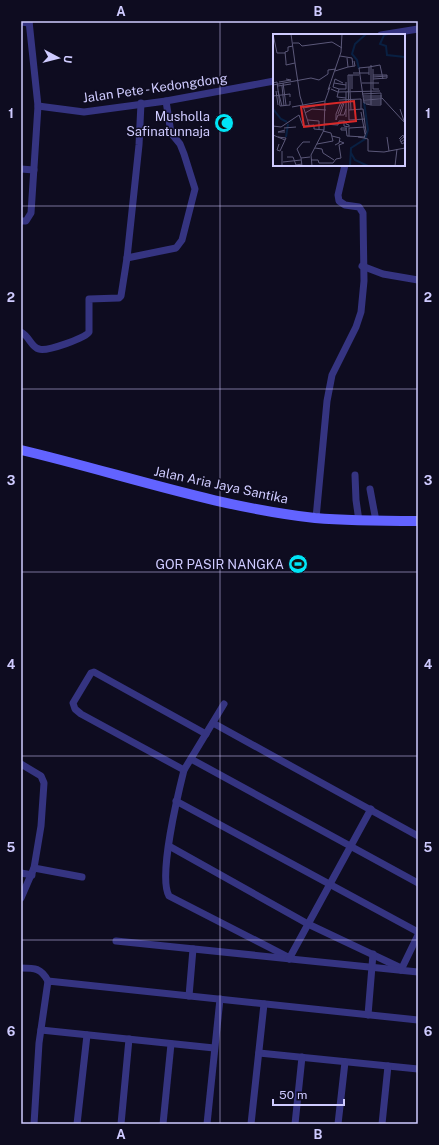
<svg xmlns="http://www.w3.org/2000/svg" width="439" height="1145" font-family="'Public Sans',sans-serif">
<rect width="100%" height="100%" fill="#0e0c20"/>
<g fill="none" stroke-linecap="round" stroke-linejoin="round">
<g stroke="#353481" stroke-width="7">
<path d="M21 22 29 23"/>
<path d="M381 35 418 29"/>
<path d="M38 106 84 112 166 101 274 81"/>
<path d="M21 169 34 170"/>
<path d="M21 221H26L31 213 38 106 29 21"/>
<path d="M127 258 176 248 182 240 195 189 184 154 180 144 171 133 166 101"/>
<path d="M362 266 383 274 418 280"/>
<path d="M21 332C30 337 31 347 39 349 46 352 86 338 89 332V299L119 298 121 296 127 258 139 145 141 103"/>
<path d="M355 475 356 500 359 521"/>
<path d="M370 489 376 521"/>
<path d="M316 518 327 401 332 375 356 327 361 312 364 281 363 213 359 207 345 205 339 201 338 195 345 165"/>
<path d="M213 723 418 836"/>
<path d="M206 734 94 672 91 673 73 703 75 709 81 714 184 770C178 794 158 877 169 896L290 958"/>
<path d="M191 759 418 883"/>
<path d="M21 764 41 776 44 783 41 826 34 868 21 898"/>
<path d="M184 770 224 704"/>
<path d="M176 801 418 932"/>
<path d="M169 846 308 924 401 968"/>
<path d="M34 868 82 877"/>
<path d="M21 873 32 875"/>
<path d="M116 941 418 972"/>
<path d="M289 959 371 809"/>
<path d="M21 968C35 968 41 968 48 981"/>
<path d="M401 970 418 935"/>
<path d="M189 996 193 949"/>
<path d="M368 1015 373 954"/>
<path d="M41 1030 214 1048"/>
<path d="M259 1053 418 1069"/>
<path d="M34 1124 39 1043 48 981 418 1020"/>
<path d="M77 1124 87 1035"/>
<path d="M121 1124 129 1039"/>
<path d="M163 1124 171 1044"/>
<path d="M207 1124 220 999"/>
<path d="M251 1124 264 1004"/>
<path d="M295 1124 302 1057"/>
<path d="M338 1124 345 1062"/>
<path d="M382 1124 388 1066"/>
</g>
<path stroke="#6263ff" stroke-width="10" d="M21 450C119 473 215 507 315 518 350 521 384 521 418 521"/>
</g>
<path fill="none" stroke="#cfcbff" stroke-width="1" stroke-opacity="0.55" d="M220 21V1124M21 206H418M21 389H418M21 572H418M21 756H418M21 940H418"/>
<defs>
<symbol id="mosque-disc" viewBox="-11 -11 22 22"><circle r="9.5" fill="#00e5f6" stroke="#0e0c20"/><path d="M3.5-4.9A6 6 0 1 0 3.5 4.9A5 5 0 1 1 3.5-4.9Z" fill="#111"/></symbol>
<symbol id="stadium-disc" viewBox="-11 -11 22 22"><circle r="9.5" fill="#00e5f6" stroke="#0e0c20"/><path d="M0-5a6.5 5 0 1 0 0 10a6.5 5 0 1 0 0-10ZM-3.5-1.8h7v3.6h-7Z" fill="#111"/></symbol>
</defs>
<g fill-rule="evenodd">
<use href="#mosque-disc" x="213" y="112" width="22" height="22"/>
<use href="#stadium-disc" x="287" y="553" width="22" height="22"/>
</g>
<g text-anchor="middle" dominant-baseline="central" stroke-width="3" stroke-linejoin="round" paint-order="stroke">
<g font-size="13" fill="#cfcbff" stroke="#0e0c20">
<text transform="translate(155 88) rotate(-8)">Jalan Pete - Kedongdong</text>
<text transform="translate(221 485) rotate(12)">Jalan Aria Jaya Santika</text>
</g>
<g font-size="13" fill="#cfcbff" stroke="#0e0c20" text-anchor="end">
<text x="210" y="116">Musholla<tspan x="210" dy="15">Safinatunnaja</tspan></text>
<text x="284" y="564">GOR PASIR NANGKA</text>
</g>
</g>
<g transform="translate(273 34)">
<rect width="132" height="132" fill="#0e0c20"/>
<path fill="none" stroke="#092042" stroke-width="2" d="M115 0 111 1 107 10 113 12 114 21 132 23M86 35 84 26 79 20 82 10 93 0M0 75 8 85 14 88M13 103 15 90M78 119 82 126 95 132M77 132 78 114 92 105 95 96 91 68"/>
<path fill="none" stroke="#5b5879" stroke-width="1" d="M0 0 4 19H12M18 0 22 29M20 9H26L29 12 59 8 69 14M20 12 15 13V17L12 18 13 28V31L22 29 27 62 36 91M67 22 79 24 80 32M74 24 75 33 82 32 81 27M96 33 86 34 91 69H108M100 35V55H106M62 37 75 33M80 39H96M77 41V57M79 41V55M86 41H75L76 86 92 85M96 41V33L107 31 110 45M100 41H114V44L100 45M100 43 114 42M6 48 18 46 13 45M73 48V55H66L64 63 73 64M0 49 4 48 7 72 17 71V67M10 49 13 71M61 49 73 51M89 49H106M0 51 38 44 46 46 55 40V36L63 35M5 52 18 50M9 52 11 72M58 55 65 58 107 57M66 55 60 53 62 45 70 49M55 56 68 18 69 0M3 57 5 71M5 57 9 72M73 58V83M77 58 78 76M89 60 108 59V71H98M0 62 17 60V63M90 62H109M91 64H109L132 89M66 66 88 65V75M91 66 108 65M91 67H108M93 70 98 71V31M19 73 52 67M30 74 42 72M127 75 131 87M76 76 90 75 93 98 91 104 85 103M88 78 92 100M32 79 39 75 53 76M63 80V86L65 81H71L73 75M63 80 68 68M65 80 70 68M67 81 71 69M35 86 46 87V95M51 90 65 91 66 87H72L73 88V90L76 91V93L71 92V87M0 92 8 93 26 81 30 92 41 91V95L51 96M11 94 23 93M73 94 74 102 91 103M12 96 5 98H12M73 96H68V94H74M0 101 12 106M59 102 67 104 66 109 62 111M76 102V94L92 93M5 103 13 104 7 117 4 116 6 110M114 103 116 117M131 103 127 106 129 110 132 108M91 104 95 105V117L111 118 132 114M126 105 130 101 132 105 128 108M44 110 60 107 58 99 50 97M42 114 49 115 50 119 61 126M9 117V132M14 123H20L23 131 29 130M28 124 24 115 30 108H37M38 126H45L46 129H60L63 125 68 124 66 111 71 109 66 107M10 128 28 126M29 132 28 124 37 123M39 132 38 121 51 96 52 67 57 53M122 132 124 115"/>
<path fill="#d62828" fill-opacity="0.15" stroke="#d62828" stroke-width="2" d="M81 67 83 87 31 93 28 73Z"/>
<rect width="132" height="132" fill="none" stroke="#cfcbff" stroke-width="2"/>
</g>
<rect width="439" height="1145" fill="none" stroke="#0e0c20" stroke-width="44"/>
<g transform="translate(58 58) rotate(97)" stroke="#0e0c20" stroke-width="3" paint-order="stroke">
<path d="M0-3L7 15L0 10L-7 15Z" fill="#cfcbff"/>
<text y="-6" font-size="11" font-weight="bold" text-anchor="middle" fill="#cfcbff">U</text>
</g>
<path d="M273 1099v6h71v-6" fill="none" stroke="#cfcbff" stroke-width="2"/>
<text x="279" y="1099" font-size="12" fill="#cfcbff" stroke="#0e0c20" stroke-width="3" paint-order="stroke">50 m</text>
<rect x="22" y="22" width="395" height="1101" fill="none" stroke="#cfcbff" stroke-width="1.5"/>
<g font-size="13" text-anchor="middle" font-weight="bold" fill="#cfcbff">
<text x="121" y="16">A</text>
<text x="318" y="16">B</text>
<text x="11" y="118">1</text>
<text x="428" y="118">1</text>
<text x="11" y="302">2</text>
<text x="428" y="302">2</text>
<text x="11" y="485">3</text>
<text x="428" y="485">3</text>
<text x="11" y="669">4</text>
<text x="428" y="669">4</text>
<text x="11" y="852">5</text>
<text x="428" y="852">5</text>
<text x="11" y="1036">6</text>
<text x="428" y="1036">6</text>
<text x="121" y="1139">A</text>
<text x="318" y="1139">B</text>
</g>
</svg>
